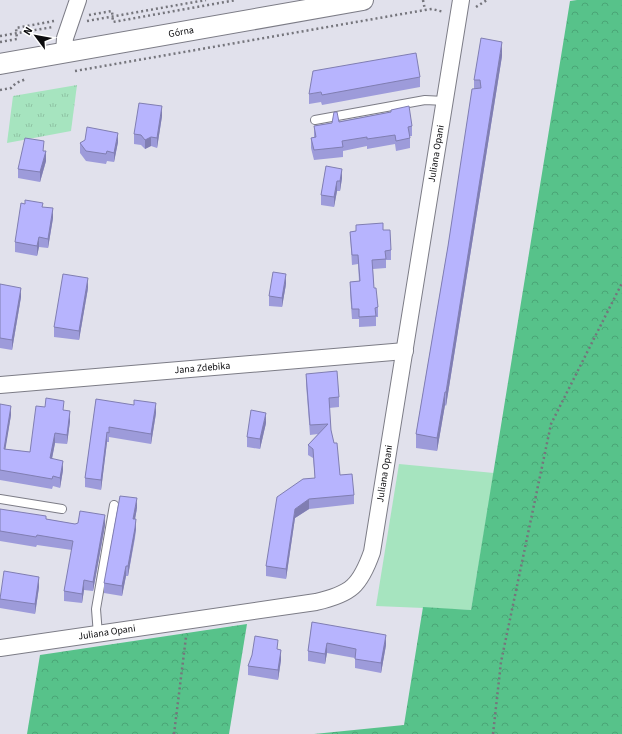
<svg xmlns="http://www.w3.org/2000/svg" width="622" height="734" font-family="'Source Sans 3',sans-serif">
<defs>
<pattern id="forest-crowns" width="20" height="18" patternUnits="userSpaceOnUse"><rect width="20" height="18" fill="#57c28a"/><path d="M2 6a3 3 0 1 1 6 0M12 15a3 3 0 1 1 6 0" fill="none" stroke="#4aa576"/></pattern>
<pattern id="park-tufts" width="24" height="20" patternUnits="userSpaceOnUse"><rect width="24" height="20" fill="#a6e4bf"/><path d="M3 7l-1-3M5 7V3M7 7l1-3M15 17l-1-3M17 17v-4M19 17l1-3" fill="none" stroke="#8ec2a3"/></pattern>
</defs>
<rect width="100%" height="100%" fill="#e1e1ec"/>
<path fill="#a6e4bf" d="M399 464 494 473 471 610 376 606Z"/>
<g fill="url(#forest-crowns)">
<path d="M577 0H622V734H314L404 725 423 607 471 610 570 1Z"/>
<path d="M247 624 229 734H27L40 655Z"/>
</g>
<path fill="url(#park-tufts)" d="M77 85 71 131 7 143 13 96Z"/>
<g fill="none" stroke-linecap="round" stroke-linejoin="round">
<defs>
<g id="service">
<path d="M315 120 425 100 445 101"/>
<path d="M0 499 62 509"/>
<path d="M98 635 96 609 114 505"/>
</g>
<g id="minor">
<path d="M64 53 65 38 78 0"/>
<path id="s1" d="M0 385 405 351"/>
<path id="s2" d="M0 648 316 602C351 594 360 586 372 552L461 0"/>
</g>
<g id="tertiary">
<path id="s3" d="M0 64 363 0"/>
</g>
</defs>
<use href="#service" stroke="#7c7c86" stroke-width="10"/>
<use href="#minor" stroke="#7c7c86" stroke-width="18"/>
<use href="#tertiary" stroke="#7c7c86" stroke-width="22"/>
<g stroke="#75757c" stroke-width="2.5" stroke-dasharray="2 3" stroke-linecap="butt">
<path d="M423 0 425 10"/>
<path d="M476 7 487 0"/>
<path d="M89 15 112 11 113 22 236 0"/>
<path d="M87 21 206 0"/>
<path d="M0 36 53 27"/>
<path d="M0 42 17 39 16 28 54 21"/>
<path d="M75 71 425 10 432 9 444 12"/>
<path d="M0 90 11 88 16 83 26 79"/>
<path d="M174 734 186 637"/>
<path d="M493 734 501 662 551 424 622 283"/>
</g>
<use href="#service" stroke="#fff" stroke-width="8"/>
<use href="#minor" stroke="#fff" stroke-width="16"/>
<use href="#tertiary" stroke="#fff" stroke-width="20"/>
</g>
<g fill="#9d9bda">
<path d="M502 56 446 406 445 405 437 451 416 448V434L448 246 474 89V80Z"/>
<path d="M420 77V87L322 105 321 102 309 104V94Z"/>
<path d="M391 110 412 126V136H410V148L396 151 395 144 367 149V146L343 151V157L314 160 311 148V138L314 137V126L391 112Z"/>
<path d="M162 116 157 148 151 146 145 149 141 145 134 144V134Z"/>
<path d="M118 142 114 162 107 161 106 164 86 161 80 153V143Z"/>
<path d="M44 151 46 161 40 182 18 178V169Z"/>
<path d="M326 166 342 178 340 191H337L334 207 321 205V195Z"/>
<path d="M43 207 53 218 48 248 39 247 37 256 15 252V242Z"/>
<path d="M356 225 383 230 391 250V260H386V268L373 269 374 288 378 307V317H376V326L359 327V319H352L350 292V282L359 281 358 264 352 265 350 232 356 231Z"/>
<path d="M0 284 21 297 12 350 0 348Z"/>
<path d="M286 284 282 307 269 306V296Z"/>
<path d="M88 288 79 340 54 337V327Z"/>
<path d="M306 374 339 397V407L329 408 331 430 340 475 354 495V504L309 509 295 518 286 579 266 576V566L315 478 313 458 308 455V445L318 434 310 435 306 384Z"/>
<path d="M96 399 156 413 151 444 109 437V442H107L101 490 85 487V478Z"/>
<path d="M0 404 11 415 5 449 30 452 64 410 70 421 67 444 55 443 52 459 63 470 60 488 53 486 52 489 0 480Z"/>
<path d="M266 423 260 449 247 447V437Z"/>
<path d="M137 508 135 519 136 529 135 538 128 576H126L122 596 104 593V583Z"/>
<path d="M0 509 46 519 75 524 105 525 93 591 84 590 82 603 64 601V591L72 550 37 545 36 547 0 541Z"/>
<path d="M39 587 35 614 0 608V598Z"/>
<path d="M312 622 386 645 381 673 355 668V658L327 653 325 664 308 661V651Z"/>
<path d="M278 650 281 660 278 680 248 675V666Z"/>
</g>
<g fill="#807eb2">
<path d="M502 42V56L446 406V392Z"/>
<path d="M162 106V116L157 148V138Z"/>
<path d="M118 133V142L114 162V153Z"/>
<path d="M151 137V146L145 149V140Z"/>
<path d="M46 151V161L40 182V172Z"/>
<path d="M342 169V178L340 191V181Z"/>
<path d="M337 181V191L334 207V197Z"/>
<path d="M53 208V218L48 248V239Z"/>
<path d="M39 237V247L37 256V246Z"/>
<path d="M286 274V284L282 307V298Z"/>
<path d="M88 278V288L79 340V331Z"/>
<path d="M21 288V297L12 350V340Z"/>
<path d="M445 392V405L437 451V438Z"/>
<path d="M156 403V413L151 444V434Z"/>
<path d="M11 406V415L4 458V449Z"/>
<path d="M70 411V421L67 444V435Z"/>
<path d="M266 413V423L260 449V439Z"/>
<path d="M107 432V442L101 490V480Z"/>
<path d="M55 433V443L50 468V458Z"/>
<path d="M63 461V470L60 488V478Z"/>
<path d="M137 498V508L133 529V519Z"/>
<path d="M309 499V509L295 518 286 579V569L295 509Z"/>
<path d="M105 515V525L93 591V582Z"/>
<path d="M136 519V529L128 576V566Z"/>
<path d="M126 566V576L122 596V586Z"/>
<path d="M39 577V587L35 614V604Z"/>
<path d="M84 580V590L82 603V594Z"/>
<path d="M386 635V645L381 673V663Z"/>
<path d="M327 643V653L325 664V654Z"/>
<path d="M281 650V660L278 680V670Z"/>
</g>
<g fill="#b7b4fe" stroke="#807eb2">
<path d="M481 38 502 42 446 392H445L437 438 416 434 448 246 472 89 481 88 480 80H474Z"/>
<path d="M416 53 420 77 322 95 321 92 309 94 313 71Z"/>
<path d="M139 103 162 106 157 138 151 137 145 140 141 135 134 134Z"/>
<path d="M409 106 412 126 408 127 410 138 396 141 395 135 367 139V137L342 141 343 147 314 150 311 138 316 137 314 126 332 123 334 112H337L339 122 391 112V110Z"/>
<path d="M87 127 118 133 114 153 107 151 106 154 86 151 80 143 85 140Z"/>
<path d="M25 138 44 141 43 151H46L40 172 18 169Z"/>
<path d="M326 166 342 169 340 181H337L334 197 321 195Z"/>
<path d="M25 200 43 203 42 207 53 208 48 239 39 237 37 246 15 242 21 203 25 204Z"/>
<path d="M383 223V230H390L391 250 385 251 386 259 372 260 374 288H376L378 307 375 308 376 316 359 317V309H352L350 282 360 281 358 255H352L350 232 356 231V225Z"/>
<path d="M273 272 286 274 282 298 269 296Z"/>
<path d="M63 274 88 278 79 331 54 327Z"/>
<path d="M0 284 21 288 12 340 0 338Z"/>
<path d="M337 371 339 397 329 398 331 430 334 443H337L340 475 352 474 354 495 309 499 295 509 286 569 266 566 277 497 303 479 315 478 313 449 308 445 328 424 310 425 306 374Z"/>
<path d="M46 398 64 401 63 410 70 411 67 435 55 433 50 458 63 461 60 478 53 476 52 479 0 470V404L11 406 4 449 30 452 36 406 45 407Z"/>
<path d="M96 399 134 405V400L156 403 151 434 109 427V433L107 432 101 480 85 478Z"/>
<path d="M251 410 266 413 260 439 247 437Z"/>
<path d="M120 496 137 498 133 519H136L135 528 128 566H126L122 586 104 583Z"/>
<path d="M0 509 46 516V519L75 524 78 523 80 511 105 515 93 582 84 580 82 594 64 591 73 541 37 535 36 537 0 531Z"/>
<path d="M4 571 39 577 35 604 0 599Z"/>
<path d="M312 622 386 635 381 663 355 659 356 649 327 643 325 654 308 651Z"/>
<path d="M255 636 278 640 277 649 281 650 278 670 248 666 252 655Z"/>
</g>
<g text-anchor="middle" dominant-baseline="central" stroke-width="4" stroke-linejoin="round" paint-order="stroke">
<g font-size="10" fill="#0b0b0e" stroke="#fff">
<text stroke="none"><textPath href="#s3" startOffset="184">Górna</textPath></text>
<text stroke="none"><textPath href="#s2" startOffset="803">Juliana Opani</textPath></text>
<text stroke="none"><textPath href="#s1" startOffset="203">Jana Zdebika</textPath></text>
<text stroke="none"><textPath href="#s2" startOffset="479">Juliana Opani</textPath></text>
<text stroke="none"><textPath href="#s2" startOffset="108">Juliana Opani</textPath></text>
</g>
</g>
<g transform="translate(36 36) rotate(302)" stroke="#ffffff" stroke-width="3" paint-order="stroke">
<path d="M0-3L7 15L0 10L-7 15Z" fill="#0b0b0e"/>
<text y="-6" font-size="11" font-weight="bold" text-anchor="middle" fill="#0b0b0e">N</text>
</g>
</svg>
